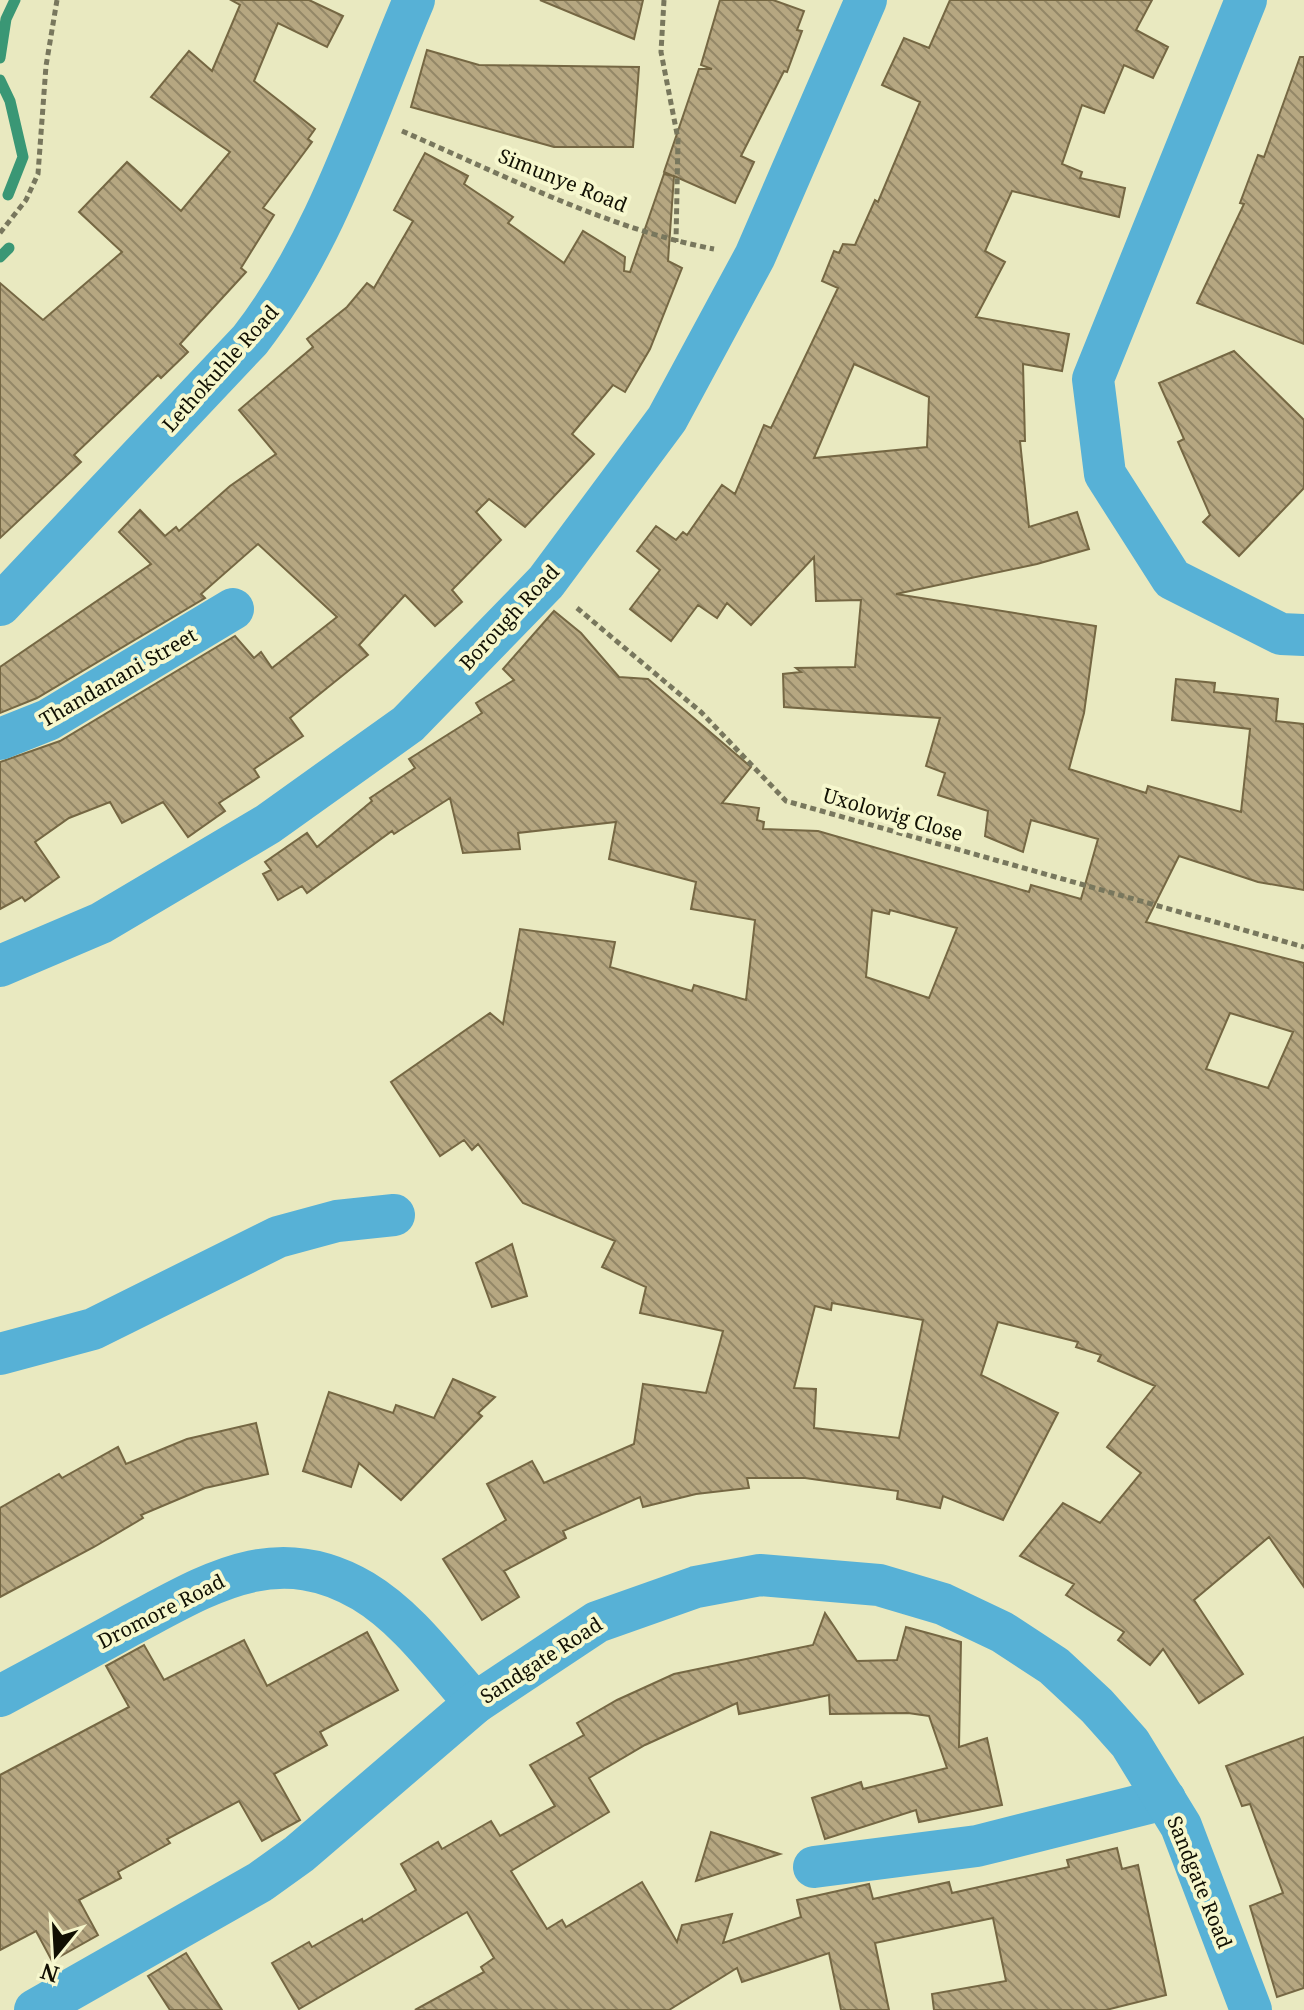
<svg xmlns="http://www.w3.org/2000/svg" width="1304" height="2010" font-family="'Noto Serif',serif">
<defs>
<pattern id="building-back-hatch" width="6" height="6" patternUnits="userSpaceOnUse" patternTransform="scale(2)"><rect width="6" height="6" fill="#b6a781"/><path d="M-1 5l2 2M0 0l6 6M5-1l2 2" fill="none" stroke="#938767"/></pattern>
</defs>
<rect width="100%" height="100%" fill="#e9e9c0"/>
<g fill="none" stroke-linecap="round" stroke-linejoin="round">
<g stroke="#3a9775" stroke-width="11">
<path d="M0 58 6 19 15 0"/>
<path d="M0 80 10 101 23 157 8 195"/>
<path d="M0 257 9 248"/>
</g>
</g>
<g fill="url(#building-back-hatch)" stroke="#756743" stroke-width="2" fill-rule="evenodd">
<path d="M231 0H309L343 16 327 47 278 23 254 81 315 129 308 139 312 142 263 208 274 215 241 268 246 272 180 344 188 352 161 378 158 375 74 455 81 462 0 538V283L43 320 122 252 79 212 127 162 181 211 230 152 151 97 189 51 212 71 240 5Z"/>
<path d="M540 0H643L634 39Z"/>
<path d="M720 0H773L804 11 797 30 802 31 787 72 784 71 741 156 754 162 735 203 674 176 668 261 682 268 650 349 625 392 613 385 572 434 594 454 525 527 489 499 476 512 501 540 452 590 462 602 435 626 405 595 359 645 368 655 290 718 303 736 254 769 259 777 219 803 225 811 188 837 163 802 122 823 110 802 69 818 35 842 59 877 25 901 22 897 0 909V762L60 741 235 636 254 658 261 652 272 668 337 617 258 544 201 594 205 598 37 698 0 713V667L151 564 119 532 140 510 165 536 176 527 179 531 230 486 276 454 239 410 313 347 307 339 347 307 367 283 374 288 413 221 394 210 425 153 468 176 464 184 513 217 508 223 564 263 583 231 625 257 624 271 630 272 664 174 673 176 664 172 699 69H712L701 65Z"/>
<path d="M950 0H1152L1136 30 1168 47 1153 78 1124 65 1104 113 1082 105 1062 164 1082 172 1080 178 1125 188 1119 217 1012 191 985 251 1005 262 976 317 1069 334 1062 371 1023 364 1025 441H1020L1029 527 1077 512 1089 549 1037 564 896 594 1096 626 1084 713 1069 769 1146 793 1148 786 1241 812 1250 729 1172 720 1176 679 1215 683 1214 692 1278 699 1276 721 1304 724V890L1258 882 1179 856 1146 922 1304 963V1587L1269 1537 1194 1600 1243 1674 1199 1703 1163 1649 1150 1665 1118 1640 1124 1632 1066 1595 1074 1584 1020 1556 1063 1503 1100 1523 1141 1473 1107 1447 1155 1386 1098 1361 1101 1355 1076 1347 1078 1342 998 1322 981 1375 1058 1413 1003 1520 943 1496 940 1508 897 1499 898 1491 805 1478H747L749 1488 696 1494 643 1507 640 1497 563 1531 566 1538 504 1571 519 1597 482 1620 443 1559 506 1520 487 1484 532 1461 544 1483 634 1444 643 1384 706 1393 723 1331 640 1313 646 1287 602 1267 615 1241 523 1203 478 1144 472 1150 464 1140 440 1156 391 1082 490 1013 503 1024 520 929 615 942 610 967 692 991 694 985 746 1000 755 920 691 909 696 882 609 859 616 822 518 833 520 849 463 853 450 798 394 834 392 831 307 893 302 886 278 900 263 874 271 870 265 862 307 833 317 847 372 801 370 798 415 768 409 759 482 713 476 703 514 680 503 669 554 611 581 633 619 677 648 679 751 767 722 803 759 808 757 820 764 822 763 829 818 831 1029 892 1031 885 1081 899 1098 839 1031 820 1023 852 985 836 988 811 938 795 945 773 926 766 940 718 784 707 783 674 801 672 796 668 855 667 861 600 816 601 814 557 751 625 727 603 717 618 698 605 671 641 630 609 660 570 637 551 656 526 676 540 683 532 687 535 722 485 735 494 764 425 771 428 838 288 822 281 834 251 839 253 843 244 855 245 875 200 878 202 920 102 882 85 904 38 929 48ZM854 364 929 397 927 447 814 458ZM872 910 889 914 890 910 957 928 929 998 866 977ZM1230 1013 1293 1032 1268 1088 1206 1069ZM832 1303 923 1320 899 1438 814 1428 816 1389 794 1388 815 1306 831 1310Z"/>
<path d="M427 50 479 65 639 67 633 147H554L411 107Z"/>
<path d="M1300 57H1304V344L1197 303 1244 204 1240 203 1258 155 1264 157Z"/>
<path d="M1234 351 1304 420V488L1239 556 1203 522 1210 515 1178 442 1184 439 1159 383Z"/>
<path d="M512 1244 527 1296 492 1307 476 1263Z"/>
<path d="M453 1379 495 1397 478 1413 482 1416 401 1500 359 1463 351 1487 303 1471 329 1392 393 1413 396 1405 434 1418Z"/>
<path d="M256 1423 268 1474 205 1488 141 1515 143 1518 94 1547 0 1597V1508L59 1474 62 1478 118 1447 126 1464 187 1439Z"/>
<path d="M825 1613 857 1661 897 1660 906 1627 961 1642 959 1747 987 1738 1002 1805 919 1822 916 1810 825 1839 812 1798 861 1782 863 1789 947 1768 929 1716 908 1713 830 1714 829 1695 739 1714 737 1703 645 1745 589 1778 609 1812 511 1871 547 1929 562 1920 566 1927 642 1882 677 1942 682 1925 732 1914 723 1943 801 1917 797 1900 869 1884 873 1899 949 1882 952 1893 1069 1867 1067 1860 1117 1848 1122 1869 1138 1865 1166 1995 1106 2010H934L932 1994 1006 1981 993 1918 875 1943 889 2010H841L829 1953 742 1982 737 1968 669 2010H415L484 1972 481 1967 494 1958 467 1912 299 2009 272 1963 309 1942 312 1947 362 1919 363 1922 416 1890 401 1864 438 1842 442 1849 491 1821 500 1836 555 1806 530 1765 584 1735 577 1723 617 1700 674 1674 813 1645Z"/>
<path d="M367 1632 398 1690 320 1732 327 1745 274 1774 300 1820 262 1841 239 1801 167 1839 170 1843 118 1872 121 1878 79 1900 98 1935 52 1961 36 1931 0 1950V1775L129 1707 106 1666 144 1645 164 1680 244 1640 267 1686Z"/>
<path d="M1304 1737V1988L1277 1997 1250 1906 1283 1893 1250 1804 1242 1806 1226 1766Z"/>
<path d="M711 1832 780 1854 696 1881Z"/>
<path d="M186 1953 222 2010H170L148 1976Z"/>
</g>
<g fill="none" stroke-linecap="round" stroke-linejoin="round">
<g stroke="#78775d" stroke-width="5" stroke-dasharray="6 4" stroke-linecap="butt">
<path d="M664 0 661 52 678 139 676 242"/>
<path d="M402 131C501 174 608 229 714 249"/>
<path d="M0 233 26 200 38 174 46 66 57 0"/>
<path d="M577 608 701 712 786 801 1304 947"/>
</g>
<g stroke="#57b1d6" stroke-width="42">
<path d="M1246 0 1093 379 1105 474 1172 579 1281 634 1304 635"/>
<path d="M0 605 250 340C327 241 365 115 414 0"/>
<path d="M0 739 48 720 233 609"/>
<path d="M0 966 101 923 268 824 408 724 546 582 667 419 755 256 866 0"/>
<path d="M0 1354 93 1329 278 1237 337 1221 394 1215"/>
<path d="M0 1696C43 1673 86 1650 129 1626 207 1585 275 1539 363 1591 408 1618 441 1665 475 1703"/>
<path d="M814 1867 977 1846 1165 1799"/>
<path d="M35 2010 260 1882 299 1854 475 1703 597 1622 696 1587 760 1575 879 1585 943 1604 1002 1632 1054 1666 1097 1706 1130 1743 1181 1826 1251 2010"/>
</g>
</g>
<g text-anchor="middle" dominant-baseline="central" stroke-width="8" stroke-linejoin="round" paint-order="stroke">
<g font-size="20" fill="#111003" stroke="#f6f7cd">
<text transform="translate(563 180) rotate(22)">Simunye Road</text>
<text transform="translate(220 368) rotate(-48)">Lethokuhle Road</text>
<text transform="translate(509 617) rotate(-47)">Borough Road</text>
<text transform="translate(118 677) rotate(-30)">Thandanani Street</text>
<text transform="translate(893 814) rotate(16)">Uxolowig Close</text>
<text transform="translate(161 1611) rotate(-27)">Dromore Road</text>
<text transform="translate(541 1660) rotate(-33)">Sandgate Road</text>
<text transform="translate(1200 1882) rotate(68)">Sandgate Road</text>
</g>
</g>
<g transform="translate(56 1954) rotate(198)" stroke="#f6f7cd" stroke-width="6" paint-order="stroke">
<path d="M0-6L14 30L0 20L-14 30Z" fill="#111003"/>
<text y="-12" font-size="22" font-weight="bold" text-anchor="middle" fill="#111003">N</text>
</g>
</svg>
